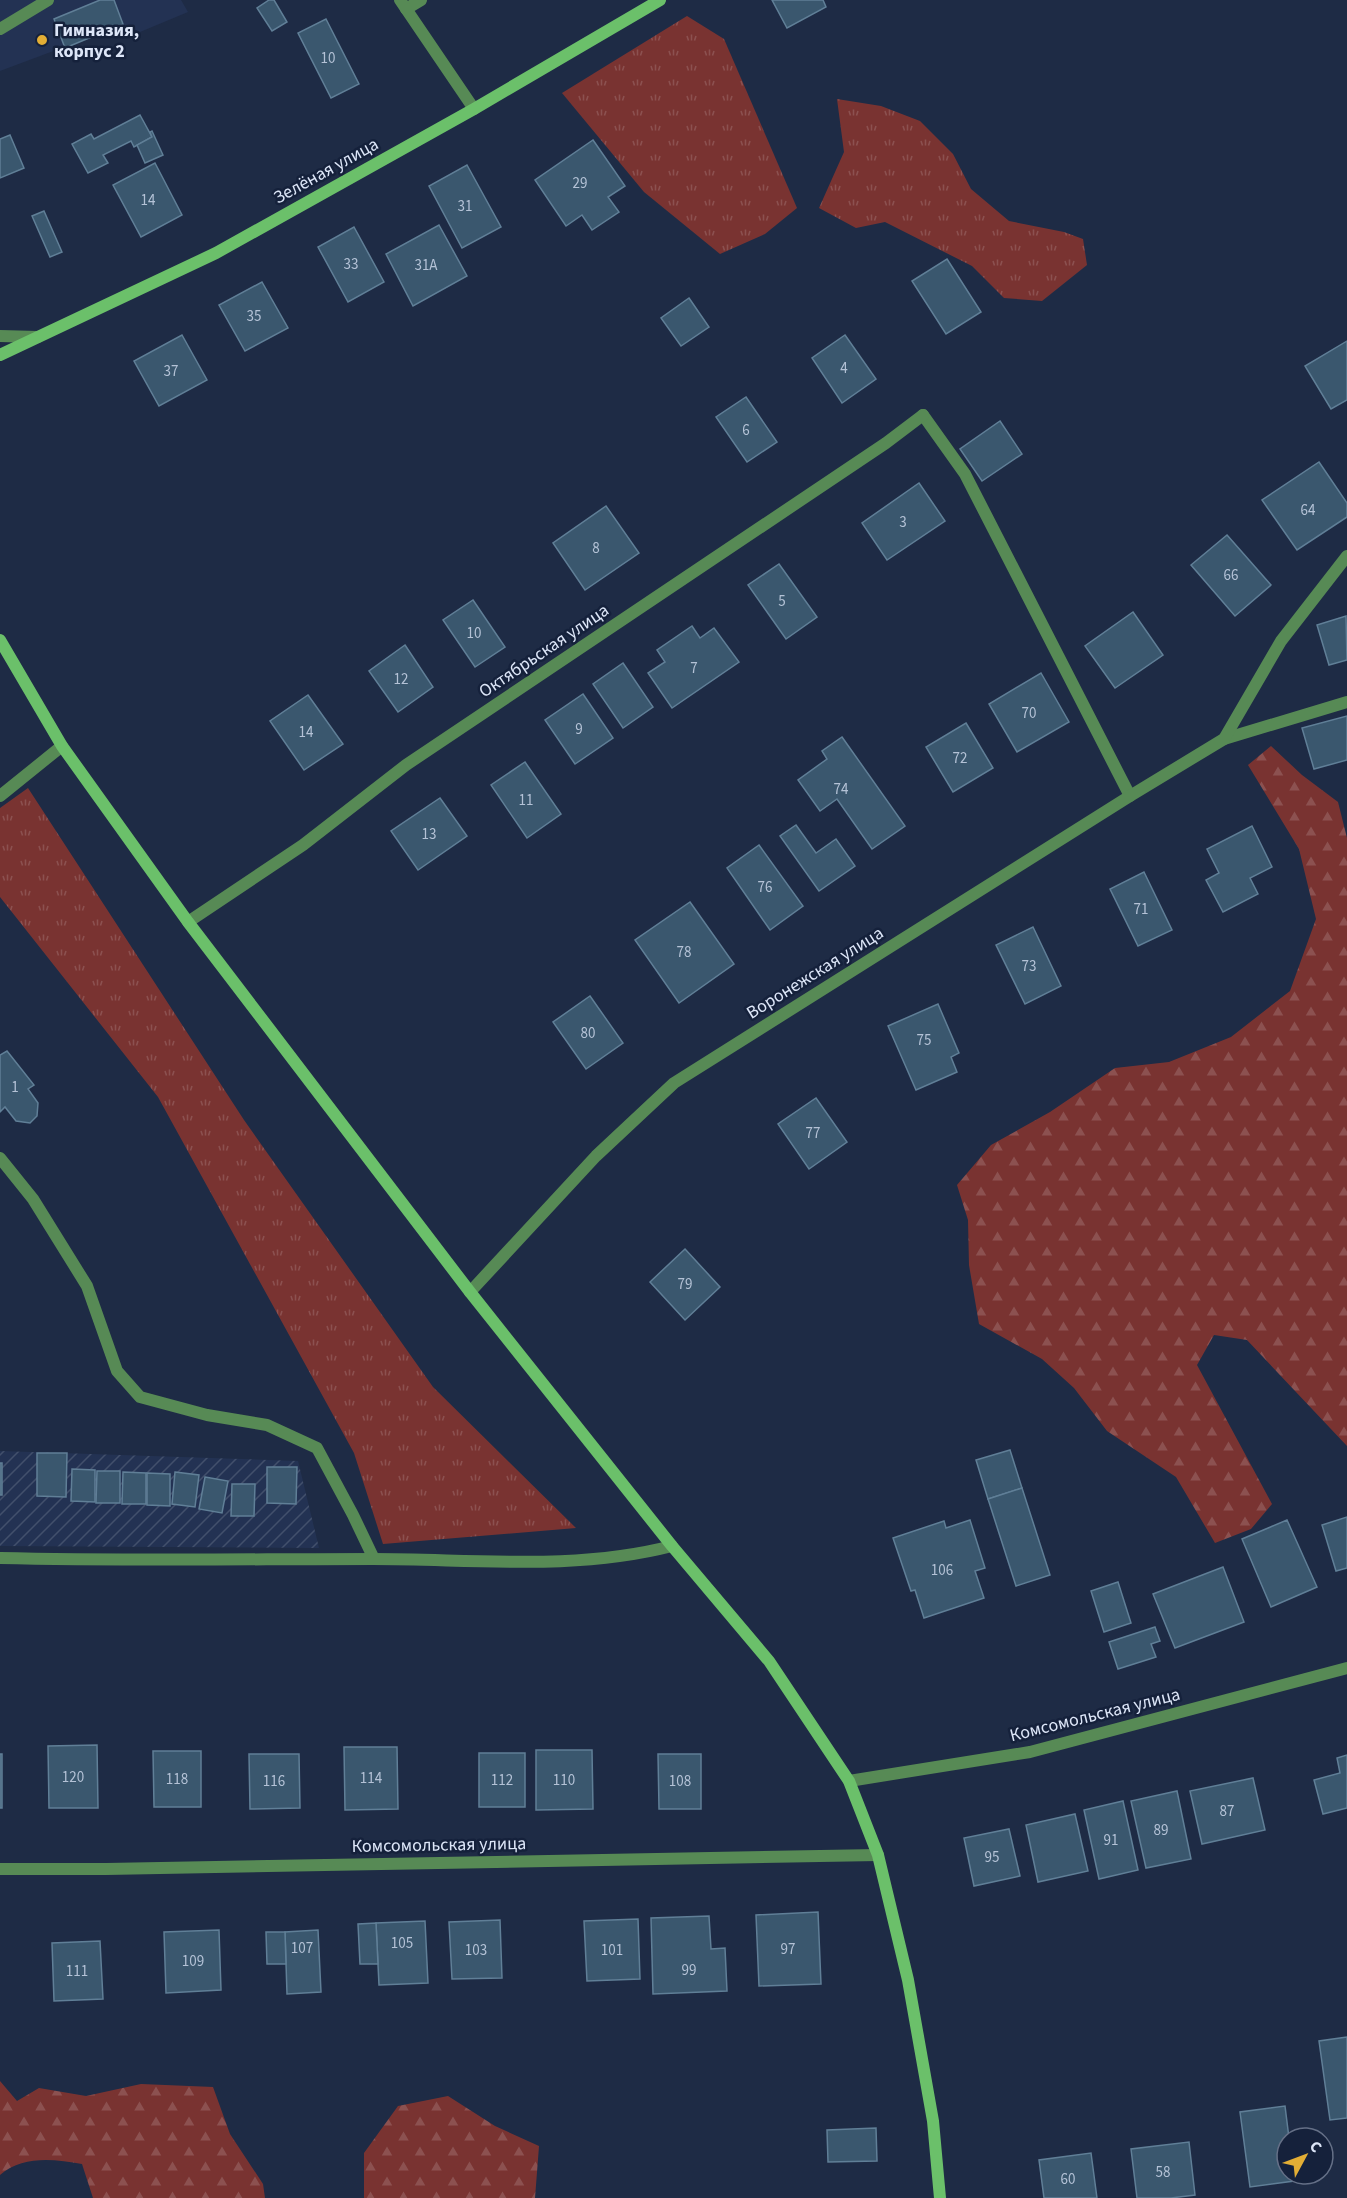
<svg xmlns="http://www.w3.org/2000/svg" width="1347" height="2198" font-family="'Source Sans 3',sans-serif">
<defs>
<pattern id="industrial-furrows" width="10" height="10" patternUnits="userSpaceOnUse" patternTransform="scale(1.5)"><rect width="10" height="10" fill="#233253"/><path d="M-1 1l2-2M0 10L10 0M9 11l2-2" fill="none" stroke="#42506c"/></pattern>
<pattern id="grass-tufts" width="24" height="20" patternUnits="userSpaceOnUse" patternTransform="scale(1.5)"><rect width="24" height="20" fill="#793331"/><path d="M3 7l-1-3M5 7V3M7 7l1-3M15 17l-1-3M17 17v-4M19 17l1-3" fill="none" stroke="#8c5150"/></pattern>
<pattern id="forest-firs" width="22" height="20" patternUnits="userSpaceOnUse" patternTransform="scale(1.5)"><rect width="22" height="20" fill="#793331"/><path d="M5 1l3.5 6h-7zM16 11l3.5 6h-7z" fill="#8c5150"/></pattern>
</defs>
<rect width="100%" height="100%" fill="#1e2b45"/>
<path fill="#233253" d="M0 0H181L188 12 140 32 123 25 0 71Z"/>
<path fill="url(#industrial-furrows)" d="M0 1451 298 1461 319 1548 0 1546Z"/>
<g fill="url(#grass-tufts)">
<path d="M687 16 724 39 797 208 765 234 720 254 644 192 562 93Z"/>
<path d="M837 99 881 106 920 121 953 154 971 189 1009 221 1064 232 1083 239 1087 265 1042 301 1004 298 972 266 885 222 856 228 819 208 844 152Z"/>
<path d="M28 788 244 1120 433 1387 576 1528 383 1544 354 1453 158 1097 0 897V808Z"/>
</g>
<g fill="url(#forest-firs)">
<path d="M1271 746 1302 775 1338 802 1347 838V1446L1247 1340 1214 1335 1197 1365 1272 1504 1251 1529 1215 1543 1176 1477 1107 1431 1074 1388 1042 1359 979 1324 969 1265 968 1220 957 1185 991 1145 1050 1112 1115 1068 1169 1062 1231 1037 1290 991 1316 919 1299 849 1248 765Z"/>
<path d="M0 2081 17 2101 39 2088 86 2096 141 2084 213 2087 230 2134 263 2184 265 2198H93L82 2164C54 2159 23 2155 0 2175Z"/>
<path d="M448 2096 495 2126 539 2146 535 2198H364V2153L398 2106Z"/>
</g>
<g fill="#3a576e" stroke="#607f97" stroke-width="1.5">
<path d="M100 0H114L123 24 65 48 54 19Z"/>
<path d="M269 0H274L287 22 272 31 257 8Z"/>
<path d="M772 0H823L826 7 787 28Z"/>
<path d="M326 19 359 84 331 98 298 33Z"/>
<path d="M140 115 152 137 134 147 131 141 103 155 108 163 88 173 72 144 91 134 94 139Z"/>
<path d="M152 131 163 155 145 163 137 145 152 137 150 132Z"/>
<path d="M10 135 24 168 0 178V139Z"/>
<path d="M593 140 625 186 608 197 619 212 592 230 582 215 566 226 535 180Z"/>
<path d="M155 163 182 215 141 237 113 185Z"/>
<path d="M467 165 501 227 462 248 429 186Z"/>
<path d="M44 211 62 252 50 257 32 216Z"/>
<path d="M439 225 467 276 413 306 386 254Z"/>
<path d="M354 227 384 282 348 302 318 247Z"/>
<path d="M947 259 981 312 946 334 912 281Z"/>
<path d="M262 282 288 328 245 351 219 305Z"/>
<path d="M689 298 709 327 681 346 661 318Z"/>
<path d="M182 335 207 380 159 406 134 361Z"/>
<path d="M845 335 876 379 842 403 812 358Z"/>
<path d="M1347 341V400L1331 409 1305 366Z"/>
<path d="M746 397 777 442 747 462 716 417Z"/>
<path d="M1000 421 1022 454 982 481 960 449Z"/>
<path d="M1319 462 1347 503V517L1297 550 1262 500Z"/>
<path d="M919 483 945 521 887 560 862 523Z"/>
<path d="M606 506 639 553 585 590 553 543Z"/>
<path d="M1227 535 1271 585 1235 616 1191 565Z"/>
<path d="M779 564 817 617 786 639 748 585Z"/>
<path d="M473 600 505 647 475 667 443 620Z"/>
<path d="M1133 612 1163 655 1115 688 1085 646Z"/>
<path d="M1346 616 1347 660 1329 665 1317 625Z"/>
<path d="M692 626 700 638 714 628 739 662 672 708 648 673 665 662 657 650Z"/>
<path d="M405 645 433 687 398 712 369 671Z"/>
<path d="M623 663 653 707 623 728 593 684Z"/>
<path d="M1041 673 1069 722 1017 752 989 704Z"/>
<path d="M583 694 613 738 575 764 545 720Z"/>
<path d="M308 695 343 744 304 770 270 721Z"/>
<path d="M1347 716V760L1314 769 1302 728Z"/>
<path d="M966 723 993 768 953 792 926 747Z"/>
<path d="M842 737 905 826 872 849 837 799 820 811 798 780 827 759 822 751Z"/>
<path d="M525 762 561 814 527 838 491 785Z"/>
<path d="M440 798 467 836 418 870 391 831Z"/>
<path d="M796 825 816 853 836 839 855 866 819 891 780 836Z"/>
<path d="M1252 826 1272 867 1250 878 1258 894 1223 912 1206 880 1219 873 1207 849Z"/>
<path d="M759 845 803 906 770 930 727 868Z"/>
<path d="M1144 872 1172 930 1138 946 1110 889Z"/>
<path d="M690 902 734 964 679 1003 635 940Z"/>
<path d="M1033 927 1061 986 1025 1004 996 945Z"/>
<path d="M590 996 623 1043 586 1069 553 1022Z"/>
<path d="M938 1004 959 1053 951 1057 957 1072 916 1090 888 1026Z"/>
<path d="M7 1051 34 1085 28 1089 38 1103 37 1116 30 1123 16 1121 5 1107 0 1112V1055Z"/>
<path d="M816 1098 847 1142 809 1169 778 1124Z"/>
<path d="M685 1249 720 1287 685 1320 650 1282Z"/>
<path d="M1010 1450 1022 1488 988 1499 976 1460Z"/>
<path d="M37 1453H67L66 1497 37 1496Z"/>
<rect x="0" y="1463" width="2" height="32"/>
<path d="M267 1467H297L296 1504 267 1503Z"/>
<path d="M72 1469 95 1470V1502L71 1501Z"/>
<path d="M97 1471H120V1503H96Z"/>
<path d="M123 1472 146 1473V1504H122Z"/>
<path d="M175 1472 199 1475 195 1507 172 1504Z"/>
<path d="M147 1473 170 1474V1506L147 1505Z"/>
<path d="M205 1477 228 1481 222 1513 199 1509Z"/>
<path d="M232 1484H255L254 1516H231Z"/>
<path d="M1022 1488 1050 1575 1016 1586 988 1499Z"/>
<path d="M1347 1517V1568L1336 1571 1322 1525Z"/>
<path d="M970 1520 985 1568 975 1571 984 1598 924 1618 915 1590 911 1591 893 1538 944 1521 946 1528Z"/>
<path d="M1287 1520 1317 1587 1271 1607 1242 1539Z"/>
<path d="M1223 1567 1244 1622 1175 1648 1153 1594Z"/>
<path d="M1118 1582 1131 1623 1104 1632 1091 1591Z"/>
<path d="M1155 1627 1160 1641 1151 1644 1156 1657 1118 1669 1109 1642Z"/>
<path d="M97 1745 98 1808H49L48 1746Z"/>
<path d="M344 1747H397L398 1809 345 1810Z"/>
<path d="M536 1750H592L593 1809 536 1810Z"/>
<path d="M153 1751H201V1807H154Z"/>
<rect x="479" y="1753" width="46" height="54"/>
<rect x="0" y="1754" width="2" height="54"/>
<path d="M249 1754H299L300 1808 250 1809Z"/>
<path d="M658 1754H701V1809H659Z"/>
<path d="M1347 1755V1808L1323 1814 1314 1780 1340 1773 1337 1758Z"/>
<path d="M1253 1778 1265 1830 1202 1844 1190 1791Z"/>
<path d="M1177 1791 1191 1859 1146 1868 1131 1801Z"/>
<path d="M1123 1801 1138 1870 1099 1879 1084 1810Z"/>
<path d="M1075 1814 1088 1871 1038 1882 1026 1825Z"/>
<path d="M1009 1829 1020 1876 974 1886 964 1838Z"/>
<path d="M818 1912 821 1984 759 1986 756 1915Z"/>
<path d="M709 1916 711 1949 725 1948 727 1991 653 1994 651 1918Z"/>
<path d="M638 1919 640 1979 587 1981 584 1921Z"/>
<path d="M500 1920 502 1978 452 1979 449 1922Z"/>
<path d="M425 1921 428 1983 379 1985 376 1923Z"/>
<path d="M376 1923 378 1964H360L358 1924Z"/>
<path d="M219 1930 221 1990 166 1993 164 1932Z"/>
<path d="M318 1930 321 1992 287 1994 285 1932Z"/>
<path d="M266 1932H285L286 1964H267Z"/>
<path d="M100 1941 103 1999 54 2001 52 1943Z"/>
<path d="M1347 2037V2118L1330 2120 1319 2041Z"/>
<path d="M1285 2106 1289 2138H1287V2174H1293L1294 2181 1250 2187 1240 2112Z"/>
<path d="M876 2128 877 2161 828 2162 827 2130Z"/>
<path d="M1189 2142 1195 2195 1171 2198H1137L1131 2149Z"/>
<path d="M1091 2153 1097 2198H1044L1039 2160Z"/>
</g>
<g fill="none" stroke-linecap="round" stroke-linejoin="round">
<g stroke="#578a55" stroke-width="12">
<path d="M406 9 421 0"/>
<path d="M0 29 48 0"/>
<path d="M923 415 965 474 1130 796"/>
<path d="M1224 739 1347 702"/>
<path d="M0 1158 33 1199 87 1286 117 1371 140 1397 207 1415 267 1425 317 1448 353 1515 374 1559"/>
</g>
<g stroke="#578a55" stroke-width="12">
<path d="M400 0 474 109"/>
<path d="M0 336 38 337"/>
<path d="M0 796 62 746"/>
<path d="M188 922 303 845 406 765 886 443 923 415"/>
<path d="M470 1292 596 1156 674 1083 1130 796 1224 739 1281 641 1347 556"/>
<path d="M0 1558C125 1561 249 1559 373 1559 473 1559 575 1571 672 1546"/>
<path d="M849 1781 1030 1752 1347 1668"/>
<path d="M0 1869H106L878 1855"/>
</g>
<g stroke="#6bc06a" stroke-width="12">
<path d="M0 355 216 253 474 109 660 0"/>
<path d="M0 640 62 746 188 922 470 1292 672 1546 769 1661 849 1781 878 1855 908 1980 933 2121 940 2198"/>
</g>
</g>
<circle fill="#e3ae35" stroke="#15213b" stroke-width="2" cx="42" cy="40" r="6"/>
<g text-anchor="middle" dominant-baseline="central" stroke-width="5" stroke-linejoin="round" paint-order="stroke">
<g font-size="15" fill="#b4c2d6">
<text x="328" y="58">10</text>
<text x="580" y="183">29</text>
<text x="148" y="200">14</text>
<text x="465" y="206">31</text>
<text x="351" y="264">33</text>
<text x="426" y="265">31А</text>
<text x="254" y="316">35</text>
<text x="844" y="368">4</text>
<text x="171" y="371">37</text>
<text x="746" y="430">6</text>
<text x="1308" y="510">64</text>
<text x="903" y="522">3</text>
<text x="596" y="548">8</text>
<text x="1231" y="575">66</text>
<text x="782" y="601">5</text>
<text x="474" y="633">10</text>
<text x="694" y="668">7</text>
<text x="401" y="679">12</text>
<text x="1029" y="713">70</text>
<text x="579" y="729">9</text>
<text x="306" y="732">14</text>
<text x="960" y="758">72</text>
<text x="841" y="789">74</text>
<text x="526" y="800">11</text>
<text x="429" y="834">13</text>
<text x="765" y="887">76</text>
<text x="1141" y="909">71</text>
<text x="684" y="952">78</text>
<text x="1029" y="966">73</text>
<text x="588" y="1033">80</text>
<text x="924" y="1040">75</text>
<text x="15" y="1087">1</text>
<text x="813" y="1133">77</text>
<text x="685" y="1284">79</text>
<text x="942" y="1570">106</text>
<text x="73" y="1777">120</text>
<text x="371" y="1778">114</text>
<text x="177" y="1779">118</text>
<text x="502" y="1780">112</text>
<text x="564" y="1780">110</text>
<text x="274" y="1781">116</text>
<text x="680" y="1781">108</text>
<text x="1227" y="1811">87</text>
<text x="1161" y="1830">89</text>
<text x="1111" y="1840">91</text>
<text x="992" y="1857">95</text>
<text x="402" y="1943">105</text>
<text x="302" y="1948">107</text>
<text x="788" y="1949">97</text>
<text x="476" y="1950">103</text>
<text x="612" y="1950">101</text>
<text x="193" y="1961">109</text>
<text x="689" y="1970">99</text>
<text x="77" y="1971">111</text>
<text x="1163" y="2172">58</text>
<text x="1068" y="2179">60</text>
</g>
<g font-size="18" font-weight="bold" fill="#dde6f8" stroke="#15213b" text-anchor="start">
<text x="54" y="30">Гимназия,<tspan x="54" dy="21">корпус 2</tspan></text>
</g>
<g font-size="18" fill="#dde6f8" stroke="#15213b">
<text transform="translate(326 171) rotate(-29)">Зелёная улица</text>
<text transform="translate(544 651) rotate(-34)">Октябрьская улица</text>
<text transform="translate(815 973) rotate(-32)">Воронежская улица</text>
<text transform="translate(1095 1715) rotate(-14)">Комсомольская улица</text>
<text transform="translate(439 1845) rotate(-1)">Комсомольская улица</text>
</g>
</g>
<g transform="translate(1305 2156) rotate(49)"><circle r="28" fill="#15213b" stroke="#657087" stroke-width="1.5"/>
<path d="M0-4.5L10 22L0 15L-10 22Z" fill="#e3ae35"/>
<text y="-9" font-size="16" font-weight="bold" text-anchor="middle" fill="#dde6f8">С</text>
</g>
</svg>
